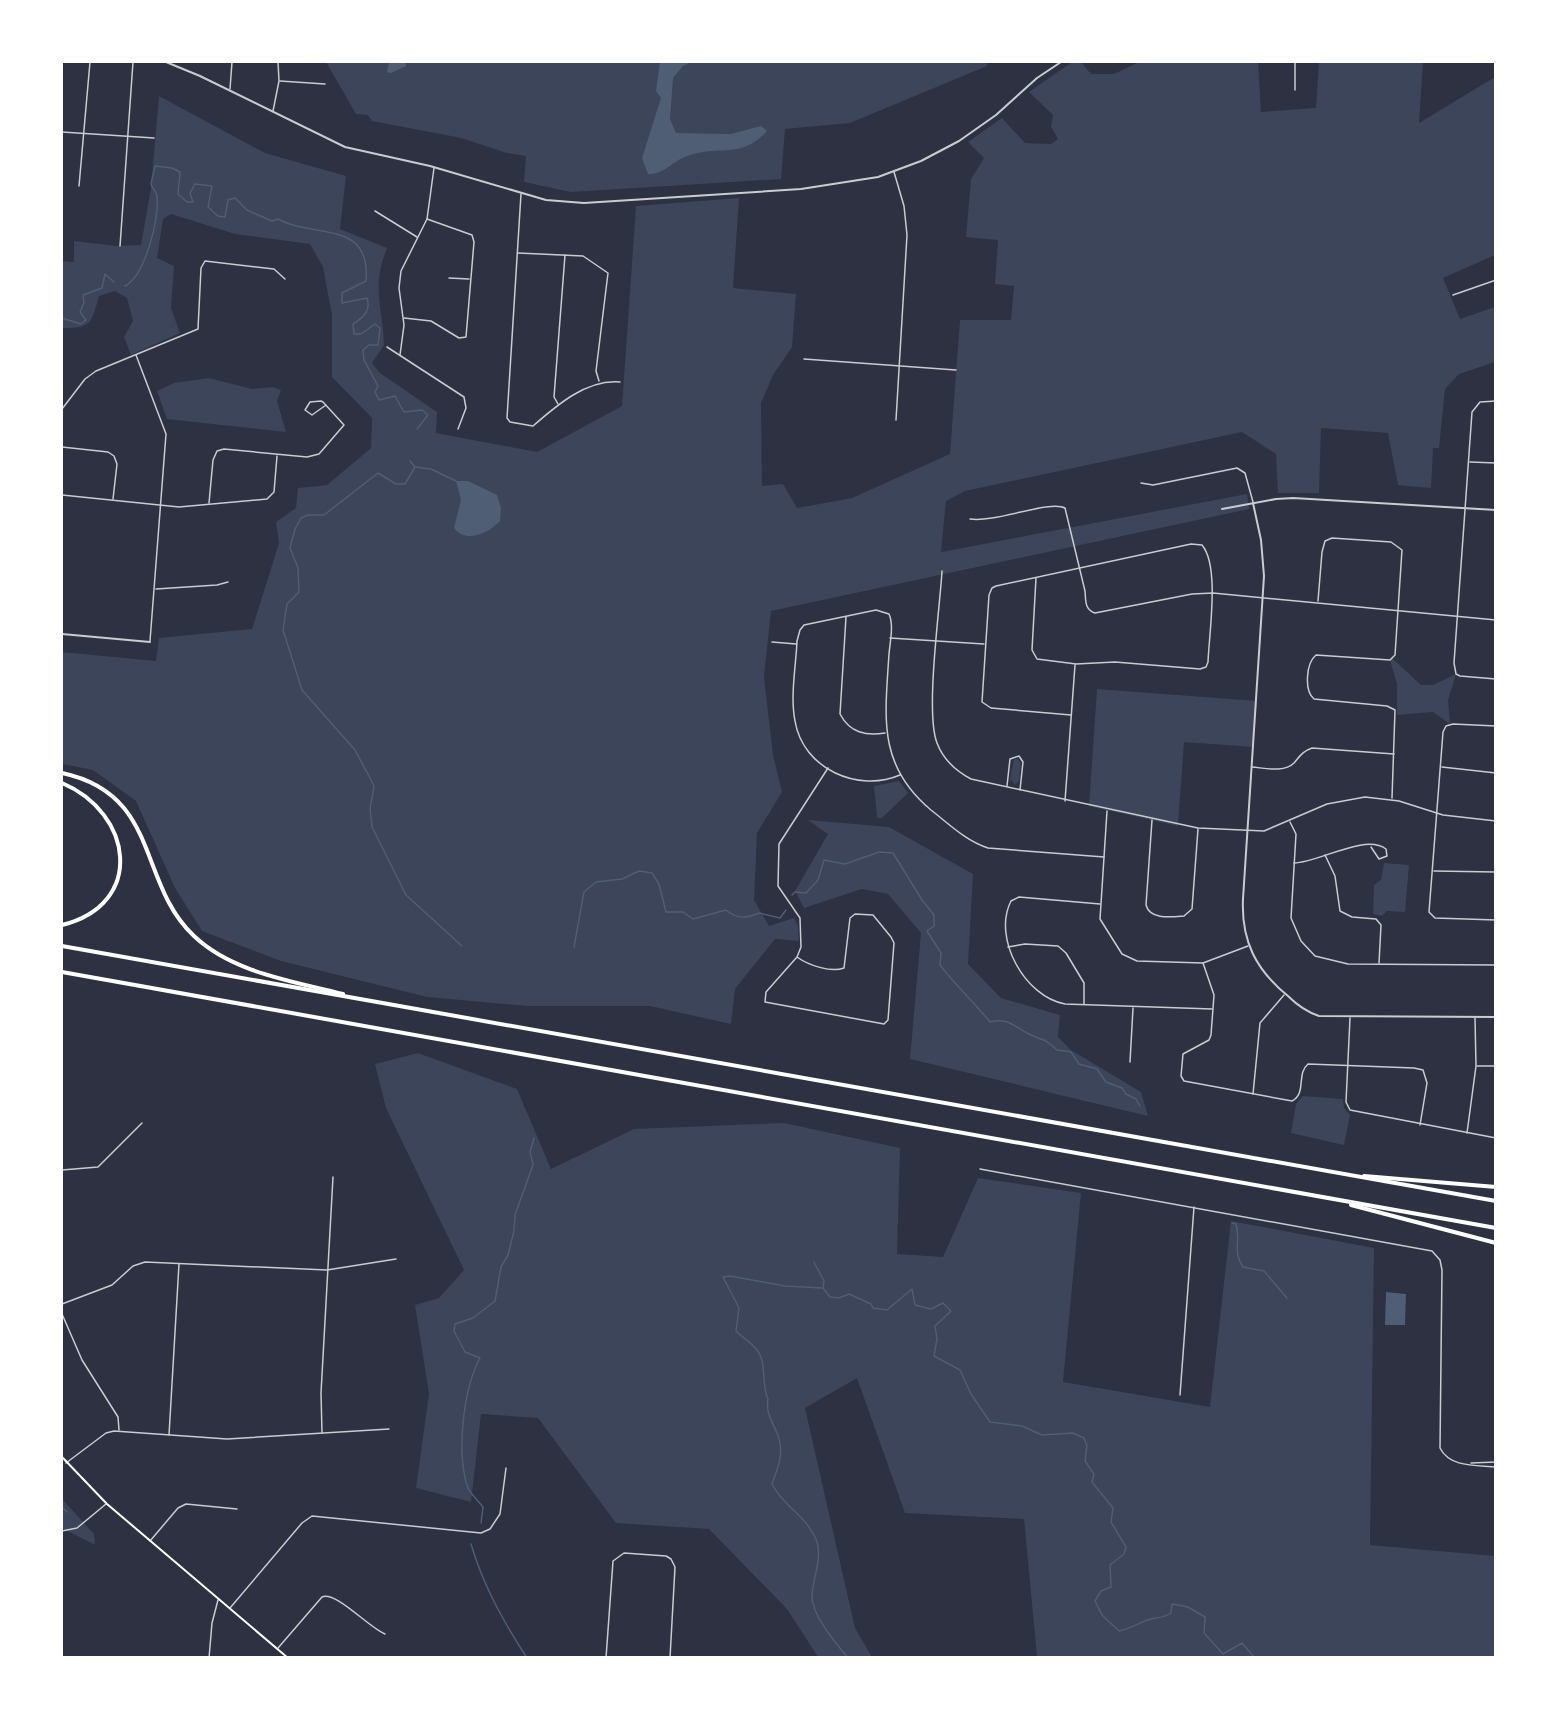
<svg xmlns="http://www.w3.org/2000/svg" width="1557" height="1719" font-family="Inter,sans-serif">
<rect width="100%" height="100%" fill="#2d3142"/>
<g fill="#3c4559">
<path d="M326 62H988L987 66 850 123 785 129 781 179 571 192 524 182 526 156 507 153 461 138 372 121 368 115 356 114Z"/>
<path d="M1072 62H1081L1091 74H1114L1139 62H1258L1261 112 1316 108 1319 62H1423L1419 123 1495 77V255L1443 278 1460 319 1495 307V362L1459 374 1445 389 1439 448H1433L1431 488 1398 485 1388 433 1321 428 1319 493H1278L1276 454 1242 432 965 491 946 501 941 552 1247 494 1249 509 771 611 764 677 773 755 782 792 757 833 754 900 769 926 794 918 798 926 799 941 775 939 735 989 731 1024 650 1006H528L427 997 281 961 202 931 175 888 136 801 93 770 62 764V652L156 661 159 638 252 629 279 543 276 522 296 508 298 488 327 485 371 448 372 418 332 377V315L323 267 310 244 235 234 171 214 163 219 157 258 174 266 171 308 180 333 131 355 124 337 133 321 127 298 115 291 99 296C91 324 92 328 62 328V261L74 262V241L117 246 141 245 151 188 159 96 265 153 346 176 340 229 387 248C371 288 383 306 384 345L372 363 380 373 437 412 436 433 537 452 622 406 636 206 739 198 733 288 796 294 792 347 773 375 761 403 762 486 783 484 797 508 852 498 950 454 960 320H1011L1014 286 995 284 998 240 966 237 971 179 984 158 968 142 1002 118 1025 143 1051 144 1058 139 1051 127 1053 115 1029 92Z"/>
<path d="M209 378 252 389 272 387 281 390 277 401 286 432 167 419 157 391 174 383Z"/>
<path d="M1392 658 1421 685H1433L1456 674 1448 700 1450 724 1433 712 1397 715V684L1390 660Z"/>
<path d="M1097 689 1257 701 1253 747 1184 742 1178 826 1089 806Z"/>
<path d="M1014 759H1018L1021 763 1019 781 1015 785 1010 779Z"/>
<path d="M899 781 908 793 882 818H877L874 786Z"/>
<path d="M808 820 889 827 973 874 968 964 1001 998 1060 1015 1058 1037 1071 1050 1141 1092 1148 1116 910 1059 921 933 888 894 862 889 804 908 795 891 828 834Z"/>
<path d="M1384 863 1409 865 1405 912 1387 911 1382 916 1373 914 1374 885 1381 880Z"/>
<path d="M418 1053 517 1089 551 1169 634 1129 784 1123 900 1148 897 1254 943 1257 978 1178 1081 1193 1063 1382 1210 1407 1231 1221 1374 1248 1370 1545 1495 1556V1657H1037L1024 1519 905 1513 857 1378 805 1408 855 1628 872 1657H818L787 1609 709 1529 616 1523 538 1418 481 1414 471 1502 416 1488 429 1394 415 1305 439 1298 464 1270 386 1108 375 1064Z"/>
<path d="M1303 1096 1343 1099 1344 1108 1350 1115 1344 1145 1291 1133 1296 1104Z"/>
<path d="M62 1499 94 1534 95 1545 62 1528Z"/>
</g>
<g fill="#4f5d75">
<path d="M389 62H406V66L391 73 387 72Z"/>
<path d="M660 62H692L683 66 673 78 670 119 676 133 731 134 761 126 767 131C740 161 717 143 685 157 672 162 663 175 648 174L642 158 661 98 656 91Z"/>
<path d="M456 481H468L497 495 501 508 500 521C489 533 466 544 454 528L461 500Z"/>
<path d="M1386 1292 1406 1294 1405 1325H1385Z"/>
</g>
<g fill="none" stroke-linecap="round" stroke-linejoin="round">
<g stroke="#4f5d75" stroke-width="1.5">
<path d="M125 286C145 276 160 217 157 196 156 192 152 187 151 184L155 166 172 168 180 172 178 194 187 202H193L190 193 195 184 212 186 208 207 218 216 225 217 228 200 235 198 247 210 272 221 278 219C314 239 371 219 366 281L342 293V303L367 298C371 311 364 317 353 324L354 334H361L375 324 380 328 378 345H369L363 350 364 360 378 386 375 392 379 400 395 396 404 412 422 410 428 415 417 429"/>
<path d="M62 318 81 324 86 320 80 312 84 303 83 295 102 288 105 274 114 282"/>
<path d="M410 461 415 467 405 484H396L378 473 324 515H308L301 518 295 529 290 548 298 568 299 592 287 604 283 630 302 690 355 750 370 778 374 786 370 809 372 827 406 895 462 946"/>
<path d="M415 467 431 469 456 481"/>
<path d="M792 895 795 892 806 893 818 880 824 860 845 864 879 852 893 853 922 900 934 915V926L927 931 941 953 940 965C956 986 974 1002 990 1022 1007 1017 1015 1027 1029 1034 1043 1041 1045 1038 1057 1050L1071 1052 1079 1064 1097 1069 1106 1082 1122 1088 1126 1094 1136 1099 1140 1106"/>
<path d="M574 947 584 892 596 882 622 879 639 871 652 873 659 884 666 912H683L693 919 726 910C738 920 747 918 759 913L780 918 786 910"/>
<path d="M1232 1223 1236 1224C1241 1241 1232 1251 1243 1267L1264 1271 1287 1298"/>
<path d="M814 1262 824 1281 823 1288 830 1297 839 1298 849 1294 871 1304 873 1308 887 1310 912 1289 915 1305 931 1309 943 1303 951 1311 935 1326 937 1339 934 1356 960 1370 971 1394 990 1422 1022 1426 1042 1435 1073 1433 1084 1438 1087 1446 1085 1461 1094 1474 1092 1482 1113 1508 1111 1522 1126 1547 1124 1554 1110 1565 1111 1587 1101 1591 1095 1601 1102 1615 1119 1631C1130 1629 1137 1624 1147 1620 1156 1617 1162 1619 1171 1613L1172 1604 1188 1607 1205 1617 1204 1633 1223 1654 1242 1643 1255 1658"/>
<path d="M822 1288 785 1286 730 1276 723 1277 739 1308 736 1331C742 1337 753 1344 758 1351 767 1365 761 1384 768 1399 765 1415 775 1424 779 1439 784 1454 777 1470 772 1484 783 1506 803 1513 815 1537 824 1555 813 1577 812 1595 811 1615 836 1643 848 1658"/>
<path d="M62 1507 67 1512"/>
<path d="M481 1523 483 1507C478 1501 471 1494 468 1488 456 1454 463 1390 480 1358L465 1352 454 1331 455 1324 473 1318 495 1301 501 1267 508 1255 514 1231 515 1215 533 1165 530 1152 534 1138"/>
<path d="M471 1544C483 1585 503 1621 527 1658"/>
</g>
<g stroke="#caccd0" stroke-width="1.5">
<path d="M1295 62V90"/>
<path d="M280 81 325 84"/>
<path d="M230 89 232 62"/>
<path d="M273 111 279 81 278 62"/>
<path d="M62 132 154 138"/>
<path d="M894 172 904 206 907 235 896 420"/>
<path d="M79 186 90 62"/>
<path d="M521 194 507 418 510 422 533 426C557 405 587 379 620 382"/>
<path d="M375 211 417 237"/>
<path d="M120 246 133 62"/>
<path d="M518 253 583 256 608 273 596 371 599 381"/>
<path d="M449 278 469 279"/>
<path d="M1453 295 1496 280"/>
<path d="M404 318 431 321 459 338 466 337 474 242 472 235 427 219"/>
<path d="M387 347 464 397 466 408 458 429"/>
<path d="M136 355 166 434 150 641"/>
<path d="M400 355 404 325 399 288 401 271 427 219 434 168"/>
<path d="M804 359 956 370"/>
<path d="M1496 401 1480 402 1472 412 1454 663 1456 674 1460 676 1496 679"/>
<path d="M558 404 554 397 565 255"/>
<path d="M62 409 85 379 96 371 198 329 201 268 205 261 274 269 285 279"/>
<path d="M62 447 108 452 114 456 117 464 113 499"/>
<path d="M1470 462 1496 463"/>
<path d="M1141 483 1153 485 1237 468 1245 473 1253 502"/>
<path d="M62 495 179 507 267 499 274 492 277 456"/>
<path d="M209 503 213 460 217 451 224 449 307 457 319 454 344 425 323 402 321 401 310 402 305 410 312 415 326 405"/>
<path d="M970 519C995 523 1049 500 1065 508L1085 591C1086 600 1084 609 1095 613L1192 594 1213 593 1496 620"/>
<path d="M942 571C940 608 925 712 937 743 943 759 956 771 971 779L1198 828 1264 831 1327 804 1365 797 1399 801 1443 815 1496 821"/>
<path d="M1036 578 1032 650 1037 659 1076 664 1115 662 1200 669 1206 667 1208 662C1209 634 1220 566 1202 545L1191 544 996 586 992 588 989 595 982 702 991 708 1071 715"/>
<path d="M156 589 217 585 228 582"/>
<path d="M1318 601 1322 552 1325 541 1332 538 1391 542 1402 550 1395 655 1390 660 1316 655C1306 663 1304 691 1314 699L1387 706 1395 710 1392 798"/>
<path d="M846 617 840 714C850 733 866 736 885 733"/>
<path d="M890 638 984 644"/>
<path d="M772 642 796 644"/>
<path d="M1496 726 1453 724 1446 726 1443 732 1429 912 1435 918 1496 920"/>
<path d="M1252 767C1265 768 1284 773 1294 763 1300 756 1303 751 1312 748L1394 754"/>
<path d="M1442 767 1496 773"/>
<path d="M900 775C858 793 803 769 795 721 790 696 796 666 797 641L800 630 804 625 876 610 889 614C894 625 890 642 889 654 885 717 877 765 931 810 949 824 966 841 988 848L1104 857"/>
<path d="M1007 786 1010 759 1019 756 1023 762 1020 790"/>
<path d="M1065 801 1075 665"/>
<path d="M1107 811 1100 919 1122 954 1137 961 1203 963 1248 946"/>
<path d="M1152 820 1146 905C1150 920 1171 917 1184 916L1192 909 1198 829"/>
<path d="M1290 822 1296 834 1291 918 1301 941 1315 956 1348 964 1496 965"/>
<path d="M1325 855 1335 876 1340 911 1352 917 1376 919 1381 925 1379 963"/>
<path d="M1294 863C1318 863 1365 833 1386 849L1387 856 1379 859 1371 847"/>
<path d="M1434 871 1496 872"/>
<path d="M1100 904 1019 897 1011 901C992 938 1025 997 1065 1004L1212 1009"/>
<path d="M1008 947 1025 944 1058 946 1066 953 1084 983V1004"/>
<path d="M797 957C808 965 831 973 844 968L850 918 855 914 873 915 891 937 894 943 888 1020 884 1024 765 1002 766 992 797 957 801 947 800 918 778 886 779 844 828 768"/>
<path d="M1203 963 1214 995 1211 1035 1209 1040 1183 1054 1181 1076 1184 1081 1292 1101C1307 1093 1296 1074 1308 1064L1414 1068 1423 1070 1427 1083 1420 1125"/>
<path d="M1350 1018 1346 1102 1350 1110 1496 1138"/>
<path d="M1130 1062 1133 1008"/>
<path d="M1477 1066H1496"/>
<path d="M1253 1094 1260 1023 1284 995"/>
<path d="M1467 1133 1476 1066 1475 1018"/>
<path d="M980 1169 1432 1251 1440 1260 1442 1270 1440 1448C1450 1468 1477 1465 1496 1467"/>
<path d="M62 1170 98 1167 142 1123"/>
<path d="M62 1304 112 1285 133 1266 145 1262 327 1270 396 1259"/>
<path d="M62 1314 82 1360 118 1417 119 1430"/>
<path d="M1180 1395 1194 1207"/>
<path d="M322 1433 321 1393 333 1177"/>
<path d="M169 1435 179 1264"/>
<path d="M66 1463 106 1433 114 1431 227 1439 389 1429"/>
<path d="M1471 1463 1496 1462"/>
<path d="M62 1531 77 1528 106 1504"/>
<path d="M150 1541 178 1508 186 1504 237 1509"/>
<path d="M230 1608 302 1523 312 1516 481 1533 490 1529 500 1514 506 1468"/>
<path d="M278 1648 322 1597C336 1591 368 1627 385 1634"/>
<path d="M209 1658 212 1623 218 1600"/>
<path d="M606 1658 613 1561 624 1553 666 1556 671 1559 675 1567 670 1658"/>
</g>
<g stroke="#caccd0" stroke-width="2">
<path d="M166 62 200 76 345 147 430 166 546 200 584 203 801 189 878 177 921 161 959 141 996 115 1037 78 1061 62"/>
<path d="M1253 503 1261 540 1264 576 1243 899C1241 941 1256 970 1288 996 1297 1005 1307 1012 1319 1016L1496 1017"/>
<path d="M1222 509 1276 499 1293 498 1496 510"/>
<path d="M62 634 150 642"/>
</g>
<path stroke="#fff" stroke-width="2" d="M62 1457 107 1504 288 1658"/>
<g stroke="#fff" stroke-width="4">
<path d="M62 773C161 794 137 883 194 936 233 973 293 981 343 994"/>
<path d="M62 783C133 813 146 904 62 925"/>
<path d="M62 946 1496 1201"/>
<path d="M62 972 1496 1228"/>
<path d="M1364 1176 1496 1187"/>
<path d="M1351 1205 1496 1243"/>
</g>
</g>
<rect width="1557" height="1719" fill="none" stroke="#ffffff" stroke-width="126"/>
</svg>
